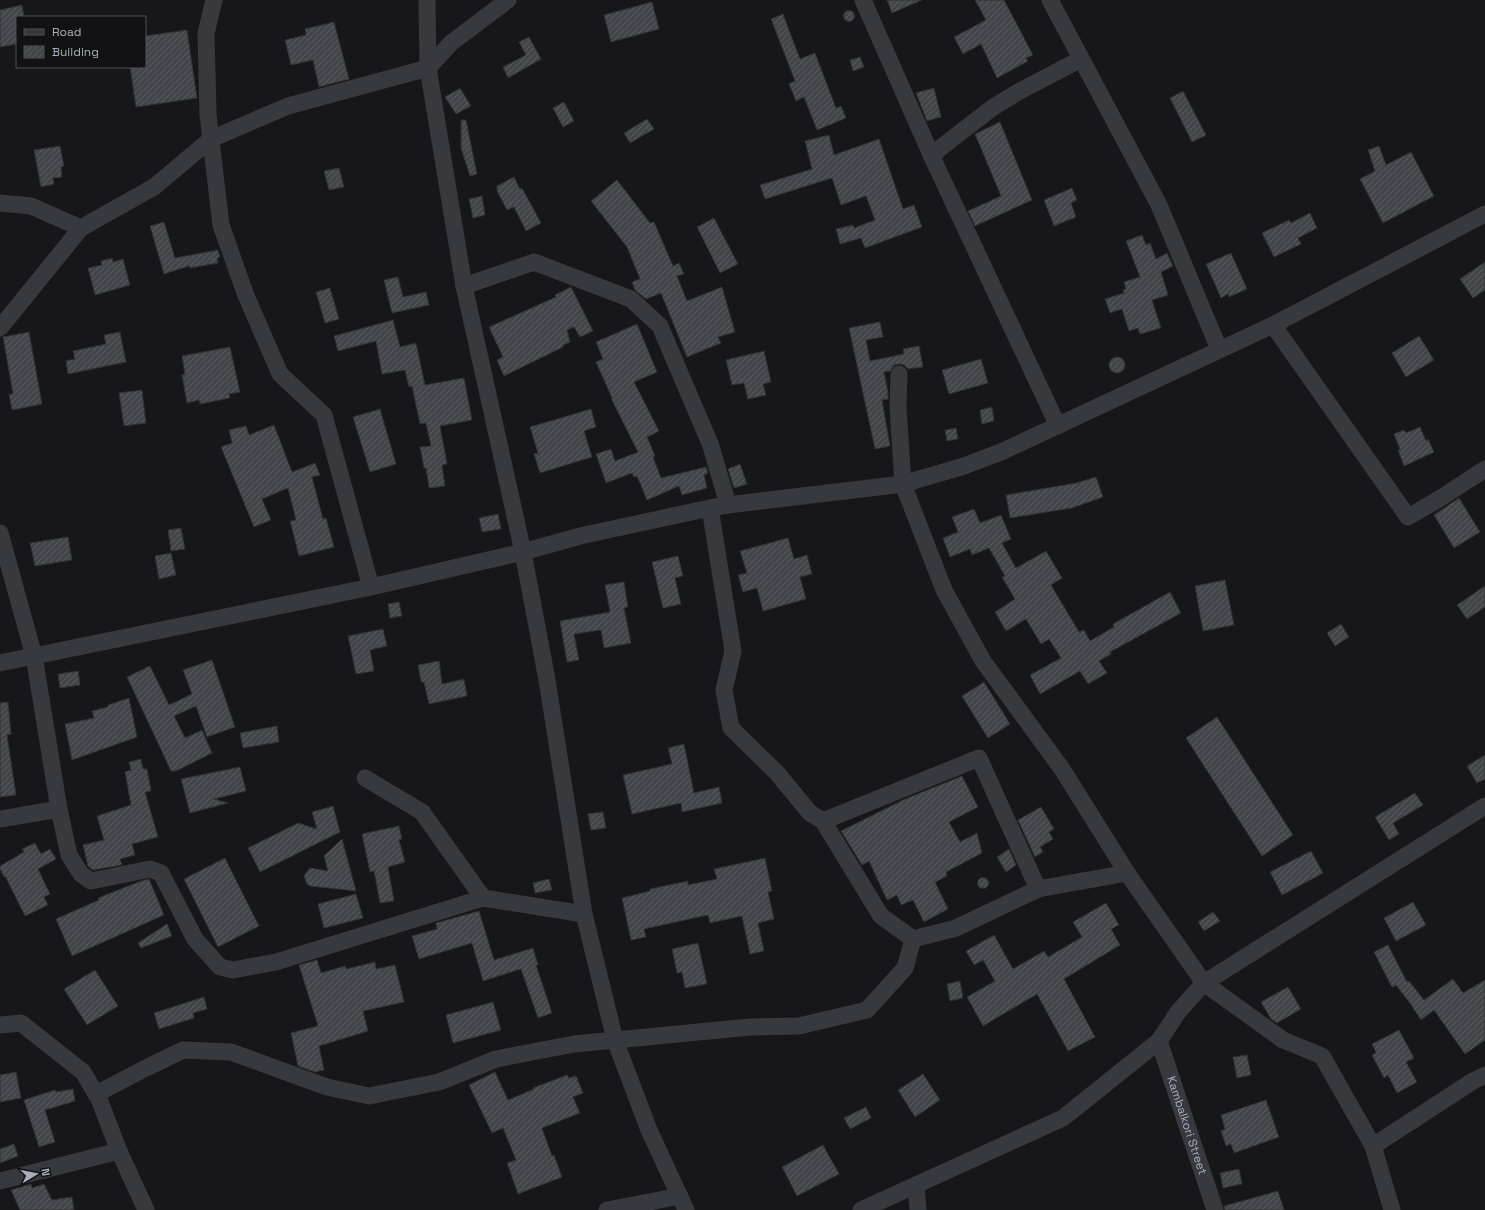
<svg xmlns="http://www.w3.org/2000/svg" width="1485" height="1210" font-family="'Space Grotesk',sans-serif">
<defs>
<pattern id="building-hatch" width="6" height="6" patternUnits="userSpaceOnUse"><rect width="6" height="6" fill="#424549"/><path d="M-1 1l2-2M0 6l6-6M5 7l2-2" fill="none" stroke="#5a5d61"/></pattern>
</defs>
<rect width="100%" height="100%" fill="#171719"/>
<g fill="url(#building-hatch)" stroke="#303135">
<path d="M887 0H922L892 13Z"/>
<path d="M975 0H1004L1033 55 1026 58 1028 61 997 78 981 44 963 54 954 37 986 20Z"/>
<path d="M652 2 659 29 611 42 604 15Z"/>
<path d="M22 5 24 17H17V44L0 47V10Z"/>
<circle cx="849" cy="16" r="5.5"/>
<path d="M783 14 800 59 815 53 836 108 841 106 846 118 817 130 804 97 796 101 789 84 795 81 771 19Z"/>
<path d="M334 22 349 79 319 87 313 60 291 65 285 40 306 35 305 29Z"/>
<path d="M187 30 197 98 136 107 130 67H145V36Z"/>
<path d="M529 37 541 59 508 78 503 67 526 55 519 42Z"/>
<path d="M860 57 864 67 853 71 850 60Z"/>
<path d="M460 88 471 106 456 114 445 97Z"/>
<path d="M934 88 941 117 927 121 916 93Z"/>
<path d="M1183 91 1206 135 1192 142 1170 98Z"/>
<path d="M564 102 574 121 563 127 553 108Z"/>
<path d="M647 119 654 129 630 143 624 133Z"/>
<path d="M461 120H466L477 174 470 176 461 148Z"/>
<path d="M1000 122 1032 200 975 226 968 211 1001 196 975 134Z"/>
<path d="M829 135 834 155 879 139 903 209 914 205 922 227 865 248 861 238 840 244 836 229 853 225 854 228 875 220 866 196 841 205 832 178 765 199 760 185 812 169 805 141Z"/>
<path d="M60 146 64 166 61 167 62 177 53 178 54 184 41 187 34 150Z"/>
<path d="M1379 146 1386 165 1411 152 1434 196 1383 223 1360 179 1375 171 1368 150Z"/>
<path d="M339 168 344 187 329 190 324 171Z"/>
<path d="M514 177 520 189 522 188 541 223 526 231 514 207 507 210 497 191V186Z"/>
<path d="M617 180 650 223 654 222 673 266 679 263 684 274 677 276 687 301 722 287 735 332 718 337 721 343 687 357 661 293 646 299 635 290 632 282 640 279 627 247 591 201Z"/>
<path d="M1072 188 1077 200 1071 203 1076 217 1054 226 1044 200Z"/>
<path d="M482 196 485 215 473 218 469 199Z"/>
<path d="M1310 213 1317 228 1298 238 1301 244 1274 257 1262 233 1289 220 1291 223Z"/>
<path d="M714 218 738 264 720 273 697 227Z"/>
<path d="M164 222 175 258 218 250 220 257 217 258 218 263 190 268 189 266 164 274 150 226Z"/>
<path d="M1142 235 1146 245 1150 243 1156 259 1167 253 1173 266 1161 272 1168 295 1152 300 1161 328 1140 334 1138 328 1129 331 1122 309 1110 313 1105 299 1124 293 1123 290 1126 289 1124 282 1140 277 1126 241Z"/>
<path d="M1231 253 1247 289 1229 297 1228 294 1221 298 1206 264Z"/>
<path d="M112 258 113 262 123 259 130 285 95 295 88 268 102 265 101 261Z"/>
<path d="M1485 262V290L1473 298 1460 279Z"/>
<path d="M398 277 403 297 426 292 429 305 392 313 384 280Z"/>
<path d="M571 287 593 331 580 337 574 327 567 330 570 342 563 345V347L504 376 497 360 503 357 489 327 556 297 555 295Z"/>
<path d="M330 288 339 319 325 323 316 292Z"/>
<path d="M393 320 400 347 416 343 425 385 464 378 472 420 440 426 447 464 442 465 445 486 429 488 426 468H424L420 447 431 446 426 423 420 424 412 386 409 387 405 370 382 374 376 341 338 351 334 336Z"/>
<path d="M880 322 883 337 866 340 870 361 904 354 903 349 919 346 923 367 908 369 904 365 899 364 894 365 890 371 884 372 888 392V399L882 400 890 446 875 449 849 328Z"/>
<path d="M637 324 657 372 634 382 659 431 647 437 655 456 653 457 661 478 706 467 708 473 704 475 707 488 682 495 679 486 647 500 637 476 634 477 632 473 606 483 596 454 611 449 615 461 638 452 611 398H612L596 362 603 359 596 342Z"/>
<path d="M29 332 42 404 12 410 9 394H13L3 337Z"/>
<path d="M120 332 126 362 68 374 66 361 75 359 73 351 106 344 104 335Z"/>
<path d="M1419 336 1434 360 1406 377 1392 353Z"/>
<path d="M230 347 240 392 229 394 230 398 200 404 199 400 187 403 182 375 185 374 182 356Z"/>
<path d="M764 351 771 382 763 384 766 395 748 399 744 383 732 385 726 360Z"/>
<circle cx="1117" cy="365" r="8"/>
<path d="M981 359 988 383 949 394 942 370Z"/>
<path d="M142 390 146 423 124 426 119 393Z"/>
<path d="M992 407 994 421 982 424 980 410Z"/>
<path d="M380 409 396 464 370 472 353 417Z"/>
<path d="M591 409 596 427 584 431 592 457 540 473 534 454 538 453 530 427Z"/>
<path d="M274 425 292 472 315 463 320 475 312 477 323 519 326 518 334 547 299 556 290 521 296 520 288 488 262 499 271 520 254 527 221 447 232 443 229 430 246 426 249 435Z"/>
<path d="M1420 427 1426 441 1428 439 1434 452 1404 466 1398 450 1400 449 1394 434 1404 430 1406 433Z"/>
<path d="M956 428 958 439 947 441 945 430Z"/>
<path d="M740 464 747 484 734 488 728 469Z"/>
<path d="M1096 477 1103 497 1072 508 1010 518 1006 495 1076 483Z"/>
<path d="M1459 498 1480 532 1454 548 1434 515Z"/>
<path d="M974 509 980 523 1001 515 1011 539 1002 543 1016 568 1046 551 1062 578 1051 585 1079 632 1084 630 1090 641 1114 627 1113 624 1170 592 1181 613 1110 652 1111 654 1099 661 1107 673 1088 684 1080 671 1040 694 1030 675 1061 658 1049 639 1041 644 1026 619 1006 631 995 612 1015 599 1002 577 1005 576 989 548 972 555 970 549 950 557 943 538 958 532 952 517Z"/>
<path d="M498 514 501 529 482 532 479 518Z"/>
<path d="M181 528 185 549 171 551 168 530Z"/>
<path d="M68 537 72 560 35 566 30 543Z"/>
<path d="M788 538 794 559 807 555 812 574 800 577 806 599 763 611 757 588 743 592 738 575 747 573 740 551Z"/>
<path d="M171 553 176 575 159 579 155 556Z"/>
<path d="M678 556 683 576 675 578 681 604 663 608 652 562Z"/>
<path d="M1225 580 1234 625 1203 631 1195 586Z"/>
<path d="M624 582 628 607 624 608 631 643 604 648 601 630 574 634 579 660 567 662 560 621 610 612 605 585Z"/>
<path d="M1485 586V607L1467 619 1457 605Z"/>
<path d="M399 602 402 616 390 618 388 604Z"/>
<path d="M1341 624 1349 637 1335 646 1327 633Z"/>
<path d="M383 629 387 646 370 650 374 671 356 674 348 636Z"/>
<path d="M212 660 235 727 207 737 196 706 174 716 185 738 202 730 212 753 176 771H171L127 677 150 666 169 705 192 694 183 670Z"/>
<path d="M439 661 442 684 464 679 467 696 429 704 424 682H421L418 665Z"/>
<path d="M78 671 80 685 60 688 58 674Z"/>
<path d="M984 682 1010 724 988 738 962 696Z"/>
<path d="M129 698 137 737 72 760 65 724 94 718 92 711 108 707V705Z"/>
<path d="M8 702 11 734 7 735 16 795 0 797V703Z"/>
<path d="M1217 717 1293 835 1262 856 1186 738Z"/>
<path d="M277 726 279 742 243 748 240 733Z"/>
<path d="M684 744 694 793 719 787 722 803 682 812 681 803 632 814 623 775 672 764 668 748Z"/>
<path d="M1485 755V779L1477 783 1467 766Z"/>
<path d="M141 759 143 769H147L151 791 145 792 158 837 132 844 135 855 120 859 122 865 93 870 88 866 83 845 104 840 97 816 131 805 125 772 131 770 129 762Z"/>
<path d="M240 767 246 791 214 799 228 803 190 813 181 779Z"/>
<path d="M962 776 978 807 949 822 960 842 977 833 982 853 946 872 947 876 935 882 948 909 924 922 913 900 901 905 897 895 887 900 869 861 862 865 841 831 903 800Z"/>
<path d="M1415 793 1423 805 1393 823 1399 834 1389 840 1375 817Z"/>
<path d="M333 806 340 832 260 872 248 848 298 823 317 829 312 812Z"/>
<path d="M1041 807 1054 829 1049 832 1053 839 1040 847 1043 852 1035 857 1018 820Z"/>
<path d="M603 812 606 828 591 830 588 814Z"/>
<path d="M399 826 402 839 399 840 405 862 388 867 394 901 380 903 374 871 370 872 362 834Z"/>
<path d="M342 839 356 891 310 886 307 884 304 876 306 873 310 868 328 871 324 856Z"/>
<path d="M35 843 41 854 50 849 56 859 38 869 50 894 44 897 48 905 25 916 5 876 4 877 0 869V866L24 852 22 849Z"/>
<path d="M1009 849 1016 865 1006 872 997 857Z"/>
<path d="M1311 851 1323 873 1282 895 1270 872Z"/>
<path d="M225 858 259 926 218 947 184 879Z"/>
<path d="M765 858 772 891 768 892 774 919 758 923 764 951 750 954 742 916 710 923 708 915 644 929 646 937 631 940 622 898 650 891V889L688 881V885L717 879 714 869Z"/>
<circle cx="983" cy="883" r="5.5"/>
<path d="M149 879 164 915 72 956 56 919 99 900 98 898 141 881Z"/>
<path d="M549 879 552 890 535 893 533 883Z"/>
<path d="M356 894 363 918 324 928 318 904Z"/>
<path d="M1413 902 1426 925 1396 941 1384 918Z"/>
<path d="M1106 903 1119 925 1111 929 1120 945 1064 979 1095 1037 1068 1051 1037 994 983 1026 967 997 995 981 983 960 974 965 966 951 994 935 1013 969 1044 951 1048 957 1082 937 1073 922Z"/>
<path d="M479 911 494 960 533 948 538 965H536L552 1013 538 1018 521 969 483 981 472 943 419 959 412 936 437 929 436 923Z"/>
<path d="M1213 912 1220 921 1204 931 1198 922Z"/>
<path d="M167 924 172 936 141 948 138 943Z"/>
<path d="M698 943 707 984 685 988 682 972 677 973 672 949Z"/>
<path d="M1388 945 1407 982 1409 981 1424 1000 1453 979 1463 993 1485 980V1040L1465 1054 1434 1010 1421 1020 1413 1008V1007L1396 985 1392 987 1374 952Z"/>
<path d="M317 960 321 973 345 966 346 969 375 962 376 969 395 965 404 1002 363 1011 368 1031 319 1046 324 1070 315 1072 298 1066 291 1033 318 1026 299 965Z"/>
<path d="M95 970 118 1006 87 1025 64 989Z"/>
<path d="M960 981 963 998 950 1001 947 984Z"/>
<path d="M1288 987 1301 1009 1277 1023 1271 1019 1261 1002Z"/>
<path d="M204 997 207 1009 193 1013 194 1018 159 1029 154 1013Z"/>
<path d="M493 1002 501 1030 453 1043 446 1015Z"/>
<path d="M1399 1030 1414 1058 1406 1062 1417 1082 1397 1093 1388 1075 1384 1078 1372 1055 1376 1053 1372 1044Z"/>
<path d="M1247 1055 1251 1075 1237 1078 1233 1057Z"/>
<path d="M16 1072 21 1098 0 1102V1075Z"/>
<path d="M495 1072 508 1100 534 1089 533 1088 567 1075 569 1078 576 1076 583 1093 573 1097 580 1113 542 1128 552 1156 554 1155 562 1177 518 1194 507 1163 516 1160 503 1128 492 1133 469 1085Z"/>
<path d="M923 1074 940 1100 915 1117 898 1090Z"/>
<path d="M73 1089 75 1101 45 1110 55 1142 39 1147 24 1100 55 1090 56 1092Z"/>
<path d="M1266 1100 1279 1137 1234 1153 1231 1144 1226 1146 1221 1131 1225 1129 1221 1115Z"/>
<path d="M866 1107 871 1118 850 1129 844 1118Z"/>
<path d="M14 1144 18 1156 0 1163V1149Z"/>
<path d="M823 1145 839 1174 797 1196 782 1167Z"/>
<path d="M1239 1169 1242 1184 1223 1188 1220 1173Z"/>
<path d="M31 1184 32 1188 44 1184 52 1200 72 1197 74 1210H20L11 1190Z"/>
<path d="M1278 1191 1284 1210H1225L1224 1206Z"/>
</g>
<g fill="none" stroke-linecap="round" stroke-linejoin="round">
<g stroke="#37393e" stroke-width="17">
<path d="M214 0 206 33 208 115 221 225 245 293 280 374 324 415 371 587"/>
<path d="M427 0 428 68 464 286 523 552 547 680 584 914 615 1040 649 1130 686 1210"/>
<path d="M863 0 932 157 1058 426"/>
<path d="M1050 0 1159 205 1219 349"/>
<path d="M932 157 939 149 992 108 1018 92 1081 59"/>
<path d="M0 203 31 206 81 228"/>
<path d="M464 286 534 262 631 299 660 326 711 446 728 505"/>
<path d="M1273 325 1408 517 1439 499 1485 469"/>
<path d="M0 328 81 228 154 187 211 139 288 106 428 68 451 43 508 0"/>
<path d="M899 374 898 408 903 484 944 590 983 661 1062 769 1127 873 1204 983 1283 1040 1322 1056 1373 1146 1392 1210"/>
<path d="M710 508 733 651 724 690 731 728 777 773 810 813 823 821 881 916 913 939 956 928 1038 889 1127 873"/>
<path d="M0 533 34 656 59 809 69 855 81 874 91 881 150 869 161 873 195 939 220 967 233 970 276 962 483 898 584 914"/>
<path d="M0 663 371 587 523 552 580 536 710 508 728 505 903 484 964 466 1001 452 1273 325 1485 214"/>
<path d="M365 778 422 812 483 898"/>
<path d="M0 819 59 809"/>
<path d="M823 821 979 758 1038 889"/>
<path d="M0 1025 21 1023 83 1072 99 1099 119 1151 146 1210"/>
<path id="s1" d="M1159 1041 1215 1210"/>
<path d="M96 1094 144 1069 183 1050 231 1052 327 1087 369 1096 439 1082 496 1059 574 1044 750 1027 799 1026 867 1010 905 968 913 939"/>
<path d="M1373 1146 1473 1081 1485 1075"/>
<path d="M0 1181 119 1151"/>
<path d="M916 1186 918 1210"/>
<path d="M607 1210 680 1196"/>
<path d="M861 1210 1063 1118 1159 1041 1178 1012 1204 983 1485 806"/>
</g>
</g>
<g text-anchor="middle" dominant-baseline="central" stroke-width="3" stroke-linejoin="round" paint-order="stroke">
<g font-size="12" fill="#a8afba" stroke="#121214">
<text stroke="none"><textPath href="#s1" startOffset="89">Kambalkori Street</textPath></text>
</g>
</g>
<rect x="16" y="16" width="130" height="52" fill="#121214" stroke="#4e5156"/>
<rect x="24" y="29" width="20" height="6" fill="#37393e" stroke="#4e5156"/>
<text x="52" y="36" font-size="12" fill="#a8afba">Road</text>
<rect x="24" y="46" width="20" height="12" fill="url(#building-hatch)" stroke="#4e5156"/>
<text x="52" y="56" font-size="12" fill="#a8afba">Building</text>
<g transform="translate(36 1174) rotate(80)" stroke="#121214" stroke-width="3" paint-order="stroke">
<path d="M0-3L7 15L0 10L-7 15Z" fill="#a8afba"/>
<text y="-6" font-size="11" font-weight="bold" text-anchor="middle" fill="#a8afba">N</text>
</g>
</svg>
